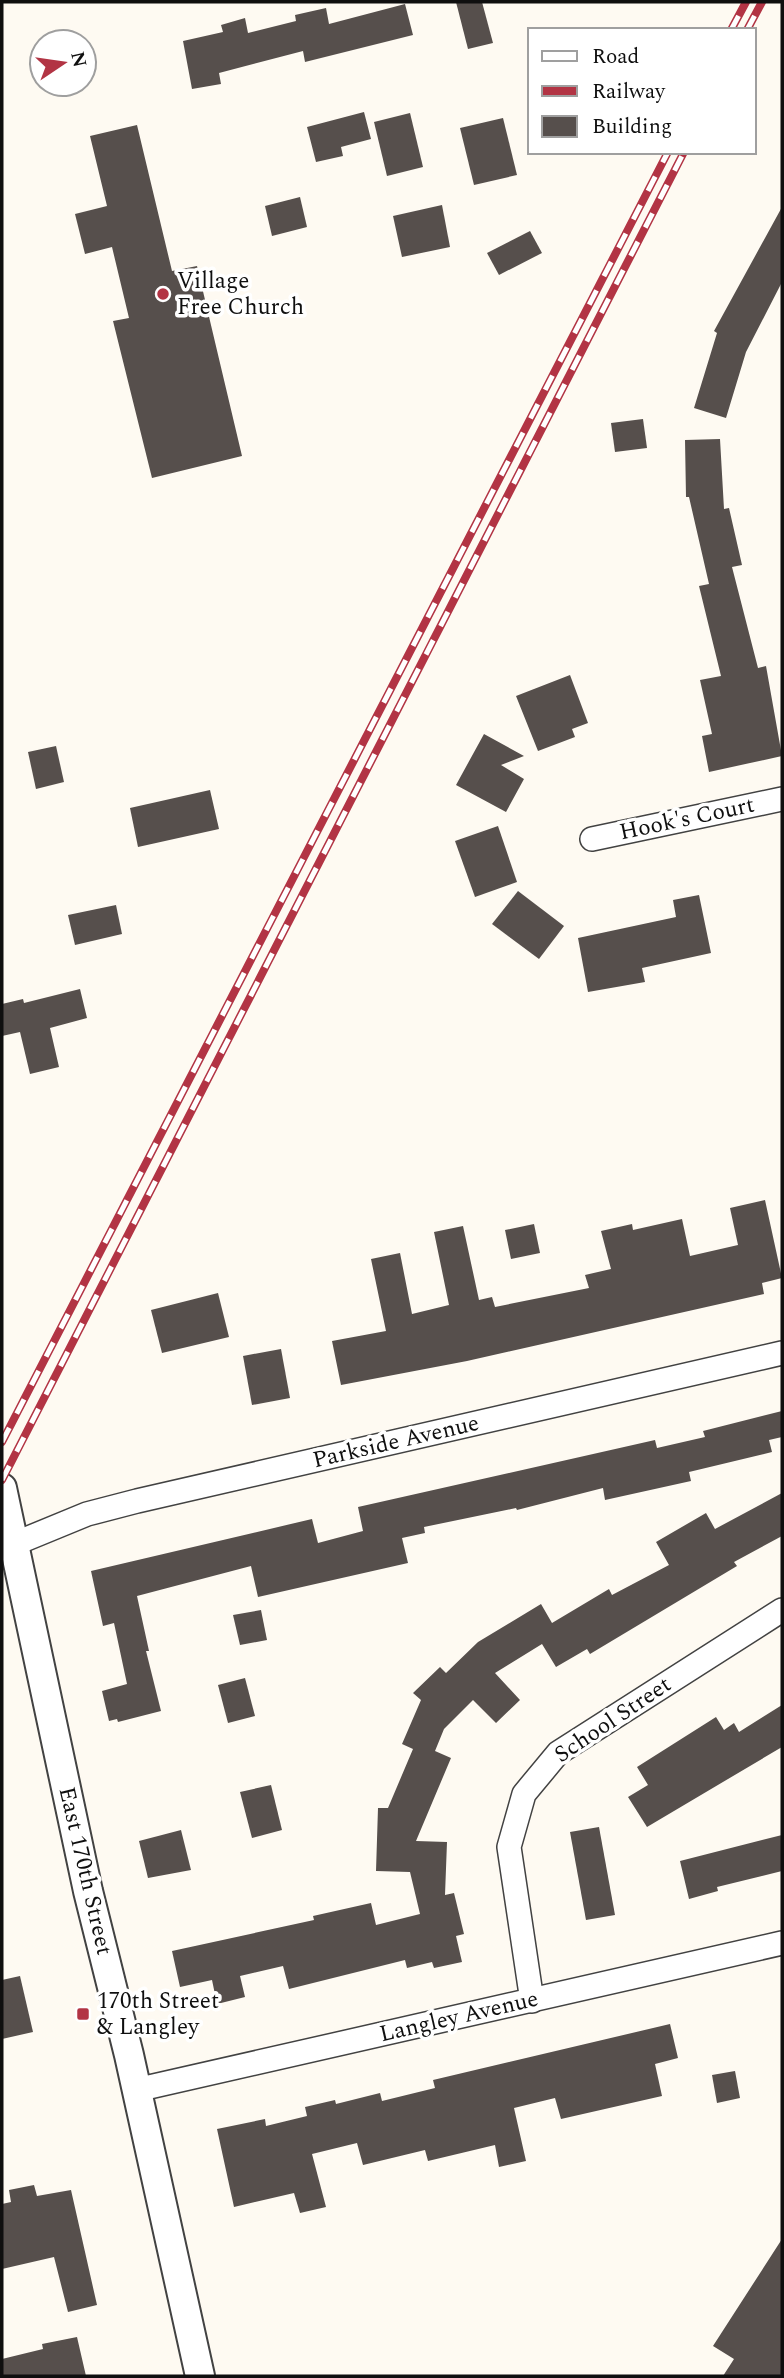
<svg xmlns="http://www.w3.org/2000/svg" width="784" height="2378" font-family="Spectral,serif">
<rect width="100%" height="100%" fill="#fefaf2"/>
<g fill="#564f4c">
<path d="M456 2H482L493 43 468 49Z"/>
<path d="M405 4 413 35 305 62 303 51 219 73 221 84 192 89 183 41 223 32 221 25 245 18 248 33 296 21 295 15 326 8 329 24Z"/>
<path d="M364 112 371 139 341 147 343 156 316 162 307 127Z"/>
<path d="M410 113 423 167 387 176 374 122Z"/>
<path d="M503 118 517 175 474 185 460 128Z"/>
<path d="M137 125 172 271 197 266 242 456 152 478 113 321 129 318 112 247 85 254 75 214 107 206 90 136Z"/>
<path d="M300 197 307 227 272 236 265 206Z"/>
<path d="M442 205 450 247 402 257 393 216Z"/>
<path d="M782 207V282L746 352 726 418 694 408 717 333 714 331Z"/>
<path d="M530 231 542 253 499 275 487 253Z"/>
<path d="M643 419 647 448 615 452 611 423Z"/>
<path d="M720 439 724 509 729 508 742 565 732 567 758 668 766 666 782 756 709 772 702 736 712 734 700 680 721 676 699 586 709 584 689 497H686L685 440Z"/>
<path d="M570 675 588 723 572 729 575 737 538 751 516 696Z"/>
<path d="M484 734 524 756 501 765 524 779 506 812 456 785Z"/>
<path d="M56 746 64 782 36 789 28 752Z"/>
<path d="M210 790 219 829 138 847 130 808Z"/>
<path d="M498 826 517 882 475 897 455 841Z"/>
<path d="M518 891 564 926 539 959 492 924Z"/>
<path d="M699 895 711 953 642 968 645 982 588 992 578 938 676 917 673 900Z"/>
<path d="M116 905 122 934 75 945 68 915Z"/>
<path d="M80 989 87 1018 50 1028 59 1067 30 1074 20 1032 2 1036V1004L23 999 24 1003Z"/>
<path d="M765 1200 782 1278 762 1283 764 1294 467 1361 341 1385 332 1341 386 1331 371 1259 400 1253 412 1314 449 1305 434 1232 463 1226 479 1300 492 1297 495 1307 589 1288 585 1275 611 1269 601 1231 632 1224 633 1230 682 1219 690 1256 738 1245 730 1208Z"/>
<path d="M534 1224 540 1253 511 1259 505 1230Z"/>
<path d="M218 1293 229 1337 162 1353 151 1310Z"/>
<path d="M281 1349 290 1398 252 1405 243 1356Z"/>
<path d="M782 1411V1437L769 1440 772 1452 689 1472 691 1481 605 1500 603 1488 517 1510 516 1508 424 1527 425 1533 402 1538 408 1563 258 1597 251 1566 137 1596 149 1651H146L161 1711 118 1722 117 1719 109 1721 102 1691 127 1684 114 1623 103 1626 91 1571 312 1519 318 1543 363 1531 358 1507 655 1440 657 1448 705 1437 703 1431Z"/>
<path d="M782 1493V1536L734 1562 737 1566 590 1654 587 1649 556 1667 542 1644 495 1673 520 1700 496 1723 473 1700 444 1729 435 1751 451 1758 416 1841 447 1842 445 1895 454 1893 464 1934 456 1936 462 1962 434 1968 432 1962 407 1968 405 1960 289 1989 283 1966 240 1976 245 1997 217 2004 212 1980 180 1987 172 1951 314 1920 313 1916 371 1903 376 1925 420 1914 410 1872 376 1871 378 1808H388L413 1749 402 1744 421 1700 413 1693 440 1667 446 1673 478 1642 541 1604 552 1623 609 1589 612 1595 669 1565 656 1542 706 1513 715 1529Z"/>
<path d="M261 1610 267 1640 240 1645 233 1615Z"/>
<path d="M245 1678 255 1716 228 1723 218 1685Z"/>
<path d="M782 1705V1747L647 1827 628 1797 648 1785 637 1767 716 1717 724 1730 734 1723 739 1732Z"/>
<path d="M271 1785 282 1830 252 1838 240 1792Z"/>
<path d="M599 1827 615 1915 586 1920 570 1832Z"/>
<path d="M181 1830 191 1870 148 1878 139 1841Z"/>
<path d="M782 1835V1871L717 1887 718 1891 689 1899 680 1861Z"/>
<path d="M20 1976 33 2032 2 2039V1980Z"/>
<path d="M670 2024 678 2058 655 2064 662 2096 561 2119 555 2098 514 2108 526 2161 499 2167 495 2145 428 2161 425 2150 363 2165 357 2143 312 2154 326 2207 300 2213 294 2193 234 2207 217 2129 265 2119 266 2126 307 2116 305 2107 335 2100 336 2104 380 2093 382 2101 435 2088 433 2080Z"/>
<path d="M735 2071 740 2098 717 2103 712 2075Z"/>
<path d="M34 2185 37 2196 71 2190 97 2305 68 2312 54 2257 2 2269V2204L11 2202 9 2190Z"/>
<path d="M782 2239V2376H723L734 2359 713 2346Z"/>
<path d="M77 2337 86 2376H2V2359L43 2349 42 2344Z"/>
</g>
<g fill="none" stroke-linecap="round" stroke-linejoin="round">
<defs>
<g id="minor">
<path d="M592 839 782 799"/>
<path d="M14 1544 87 1514 137 1501 782 1353"/>
<path d="M532 2001 509 1847 524 1794 558 1753 782 1610"/>
<path d="M136 2090 782 1943"/>
</g>
<path id="tertiary" d="M2 1488 88 1891 129 2055 200 2376"/>
</defs>
<use href="#minor" stroke="#424242" stroke-width="26"/>
<use href="#tertiary" stroke="#424242" stroke-width="32"/>
<use href="#minor" stroke="#fff" stroke-width="23"/>
<use href="#tertiary" stroke="#fff" stroke-width="28"/>
<defs>
<g id="rail">
<path d="M731 30 746 2"/>
<path d="M747 30 762 2"/>
<path d="M2 1442 668 152"/>
<path d="M2 1480 684 152"/>
</g>
</defs>
<use href="#rail" stroke="#b23444" stroke-width="8"/>
<use href="#rail" stroke="#fff" stroke-width="5" stroke-dasharray="16" stroke-linecap="butt"/>
</g>
<g fill="#b23444" stroke="#fff" stroke-width="2.5">
<circle cx="163" cy="294" r="7"/>
<rect x="76" y="2007" width="14" height="14" rx="3.5"/>
</g>
<g text-anchor="middle" dominant-baseline="central" stroke-width="7" stroke-linejoin="round" paint-order="stroke">
<g font-size="23" fill="#0f0f0f" stroke="#fff" text-anchor="start">
<text x="177" y="281">Village<tspan x="177" dy="26">Free Church</tspan></text>
<text x="97" y="2001">170th Street<tspan x="97" dy="26">&amp; Langley</tspan></text>
</g>
<g font-size="23" fill="#0f0f0f" stroke="#fff">
<text transform="translate(687 819) rotate(-12)">Hook's Court</text>
<text transform="translate(396 1442) rotate(-13)">Parkside Avenue</text>
<text transform="translate(613 1720) rotate(-34)">School Street</text>
<text transform="translate(85 1871) rotate(77)">East 170th Street</text>
<text transform="translate(459 2017) rotate(-13)">Langley Avenue</text>
</g>
</g>
<rect width="784" height="2378" fill="none" stroke="#0f0f0f" stroke-width="7"/>
<rect x="528" y="28" width="228" height="126" fill="#ffffff" stroke="#9f9f9f" stroke-width="2"/>
<rect x="542" y="51" width="35" height="10" fill="#ffffff" stroke="#9f9f9f" stroke-width="2"/>
<text x="592" y="63" font-size="21" fill="#0f0f0f">Road</text>
<rect x="542" y="86" width="35" height="10" fill="#b23444" stroke="#9f9f9f" stroke-width="2"/>
<text x="592" y="98" font-size="21" fill="#0f0f0f">Railway</text>
<rect x="542" y="116" width="35" height="21" fill="#564f4c" stroke="#9f9f9f" stroke-width="2"/>
<text x="592" y="133" font-size="21" fill="#0f0f0f">Building</text>
<g transform="translate(63 63) rotate(77)"><circle r="33" fill="#ffffff" stroke="#9f9f9f" stroke-width="2"/>
<path d="M0-5L12 26L0 18L-12 26Z" fill="#b23444"/>
<text y="-10" font-size="19" font-weight="bold" text-anchor="middle" fill="#0f0f0f">N</text>
</g>
</svg>
